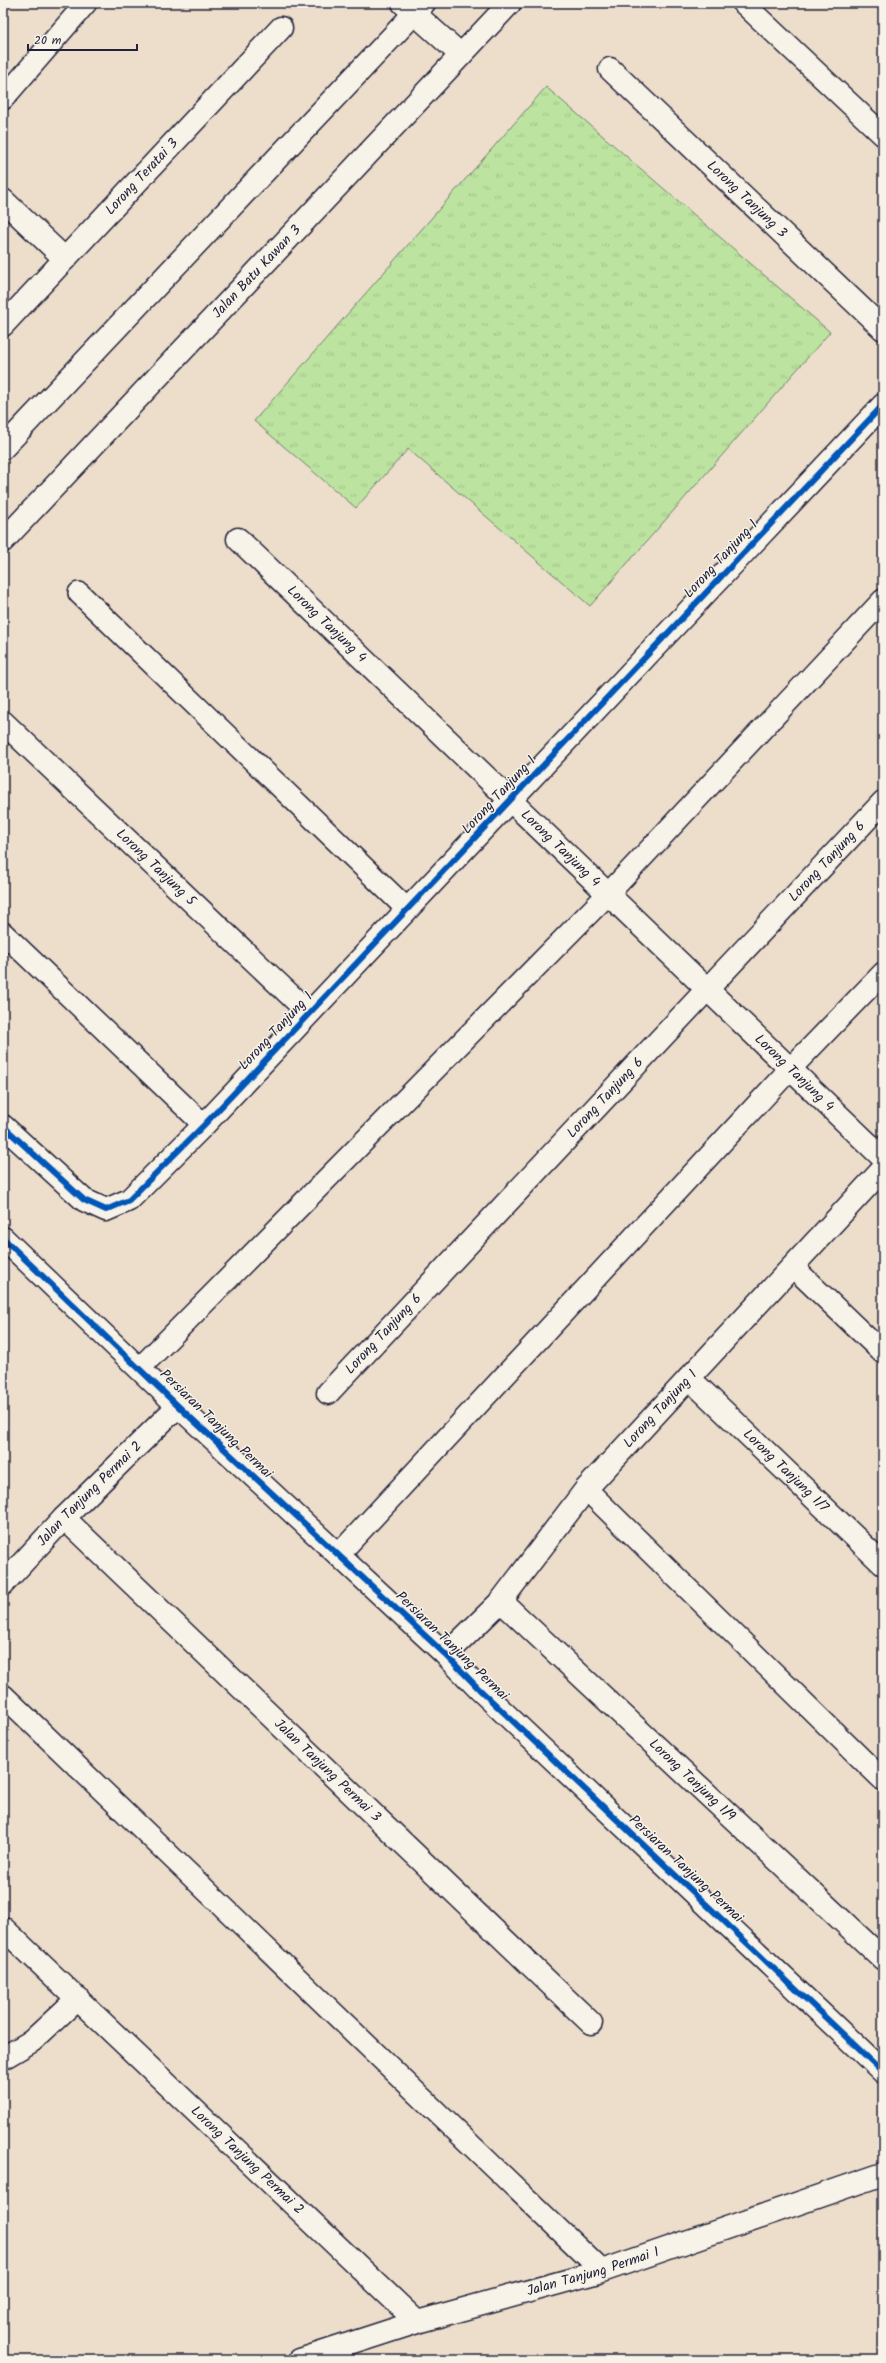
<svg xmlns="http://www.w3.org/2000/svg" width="886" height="2363" font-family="Kalam,sans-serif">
<defs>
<pattern id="park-tufts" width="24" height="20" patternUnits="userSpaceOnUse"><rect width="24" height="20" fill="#bce39f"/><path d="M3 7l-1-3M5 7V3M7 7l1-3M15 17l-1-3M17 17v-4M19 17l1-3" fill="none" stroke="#a1c28a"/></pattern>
</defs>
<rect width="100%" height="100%" fill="#edddcb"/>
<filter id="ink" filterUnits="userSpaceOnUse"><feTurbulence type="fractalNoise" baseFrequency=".025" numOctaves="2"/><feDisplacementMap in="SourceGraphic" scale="8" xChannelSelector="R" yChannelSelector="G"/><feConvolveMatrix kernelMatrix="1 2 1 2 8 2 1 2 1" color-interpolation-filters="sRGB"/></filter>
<g filter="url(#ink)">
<path fill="url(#park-tufts)" stroke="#6f826d" d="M546 87 830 332 590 606 408 449 356 508 254 421Z"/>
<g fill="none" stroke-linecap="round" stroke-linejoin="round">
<defs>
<g id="lane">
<path d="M743 3 883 135"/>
<path d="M3 99 86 3"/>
<path d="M79 593 407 909"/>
<path d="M3 933 204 1125"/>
<path d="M793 1267 883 1353"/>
<path d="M140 1368 608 894 883 600"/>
<path d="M586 1489 883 1780"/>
<path d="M338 1555 790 1069 883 973"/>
<path d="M3 1695 602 2271"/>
</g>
<g id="street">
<path d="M403 3 461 55"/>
<path id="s1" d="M610 69 883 329"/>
<path d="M3 200 65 259"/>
<path id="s2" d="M3 325 281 28"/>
<path d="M3 448 424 3"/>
<path id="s3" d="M238 539 883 1158"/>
<path id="s4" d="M3 541 510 3"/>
<path id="s5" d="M3 722 309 1013"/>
<path d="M3 1126 84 1200 106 1210 129 1200 204 1125 883 405"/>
<path d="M3 1238 178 1406 446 1655 479 1689 883 2072"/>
<path id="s6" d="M689 1378 883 1564"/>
<path id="s7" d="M328 1393 883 802"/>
<path id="s8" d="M64 1518 591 2023"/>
<path id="s9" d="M3 1584 64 1518 178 1406"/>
<path id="s10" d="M501 1601 883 1959"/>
<path id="s11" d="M446 1655 501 1601 586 1489 883 1169"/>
<path id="s12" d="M3 1928 417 2322"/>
<path d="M3 2058 32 2041 78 1998"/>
<path id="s13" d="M300 2360 417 2322 602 2271 883 2174"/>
</g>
</defs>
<use href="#lane" stroke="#22223b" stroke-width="24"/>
<use href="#street" stroke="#22223b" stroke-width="25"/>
<use href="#lane" stroke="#f7f3e8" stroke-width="21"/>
<use href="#street" stroke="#f7f3e8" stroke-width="22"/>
<defs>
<g id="cycleway">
<path d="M3 1126 84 1200 106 1210 129 1200 204 1125 883 405"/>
<path d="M3 1238 178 1406 446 1655 479 1689 883 2072"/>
</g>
</defs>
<use href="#cycleway" stroke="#f7f3e8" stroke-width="8"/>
<use href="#cycleway" stroke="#0057b8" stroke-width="6"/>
</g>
</g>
<g text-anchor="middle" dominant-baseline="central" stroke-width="3" stroke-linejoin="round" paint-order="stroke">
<g font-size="14" fill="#22223b" stroke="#f7f3e8">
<text stroke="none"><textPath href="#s2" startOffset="203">Lorong Teratai 3</textPath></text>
<text stroke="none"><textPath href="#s1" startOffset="189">Lorong Tanjung 3</textPath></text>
<text stroke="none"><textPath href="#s4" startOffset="370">Jalan Batu Kawan 3</textPath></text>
<text transform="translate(721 559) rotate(-47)">Lorong Tanjung 1</text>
<text stroke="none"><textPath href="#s3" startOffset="123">Lorong Tanjung 4</textPath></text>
<text transform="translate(499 795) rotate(-47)">Lorong Tanjung 1</text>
<text stroke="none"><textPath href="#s3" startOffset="447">Lorong Tanjung 4</textPath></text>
<text stroke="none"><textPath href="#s7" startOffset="729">Lorong Tanjung 6</textPath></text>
<text stroke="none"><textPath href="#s5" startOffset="211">Lorong Tanjung 5</textPath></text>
<text transform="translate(276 1031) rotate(-47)">Lorong Tanjung 1</text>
<text stroke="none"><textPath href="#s3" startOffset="771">Lorong Tanjung 4</textPath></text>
<text stroke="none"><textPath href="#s7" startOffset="405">Lorong Tanjung 6</textPath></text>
<text stroke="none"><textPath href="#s7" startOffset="81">Lorong Tanjung 6</textPath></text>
<text stroke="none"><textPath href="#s11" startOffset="327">Lorong Tanjung 1</textPath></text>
<text transform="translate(216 1424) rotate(44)">Persiaran Tanjung Permai</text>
<text stroke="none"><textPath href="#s6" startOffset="134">Lorong Tanjung 1/7</textPath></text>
<text stroke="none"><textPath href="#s9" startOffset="125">Jalan Tanjung Permai 2</textPath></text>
<text transform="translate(452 1646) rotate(44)">Persiaran Tanjung Permai</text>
<text stroke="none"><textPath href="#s8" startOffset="365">Jalan Tanjung Permai 3</textPath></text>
<text stroke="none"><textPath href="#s10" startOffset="262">Lorong Tanjung 1/9</textPath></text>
<text transform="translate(686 1869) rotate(43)">Persiaran Tanjung Permai</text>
<text stroke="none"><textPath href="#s12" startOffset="337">Lorong Tanjung Permai 2</textPath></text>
<text stroke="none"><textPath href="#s13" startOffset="306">Jalan Tanjung Permai 1</textPath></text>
</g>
</g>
<rect width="886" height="2363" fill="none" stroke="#f7f3e8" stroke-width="16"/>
<rect x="8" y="8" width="870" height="2347" fill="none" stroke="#22223b" stroke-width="1.5" filter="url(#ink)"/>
<path d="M28 44v6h109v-6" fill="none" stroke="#22223b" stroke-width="2"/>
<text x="34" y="44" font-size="12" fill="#22223b" stroke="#f7f3e8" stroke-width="3" paint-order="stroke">20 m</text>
</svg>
